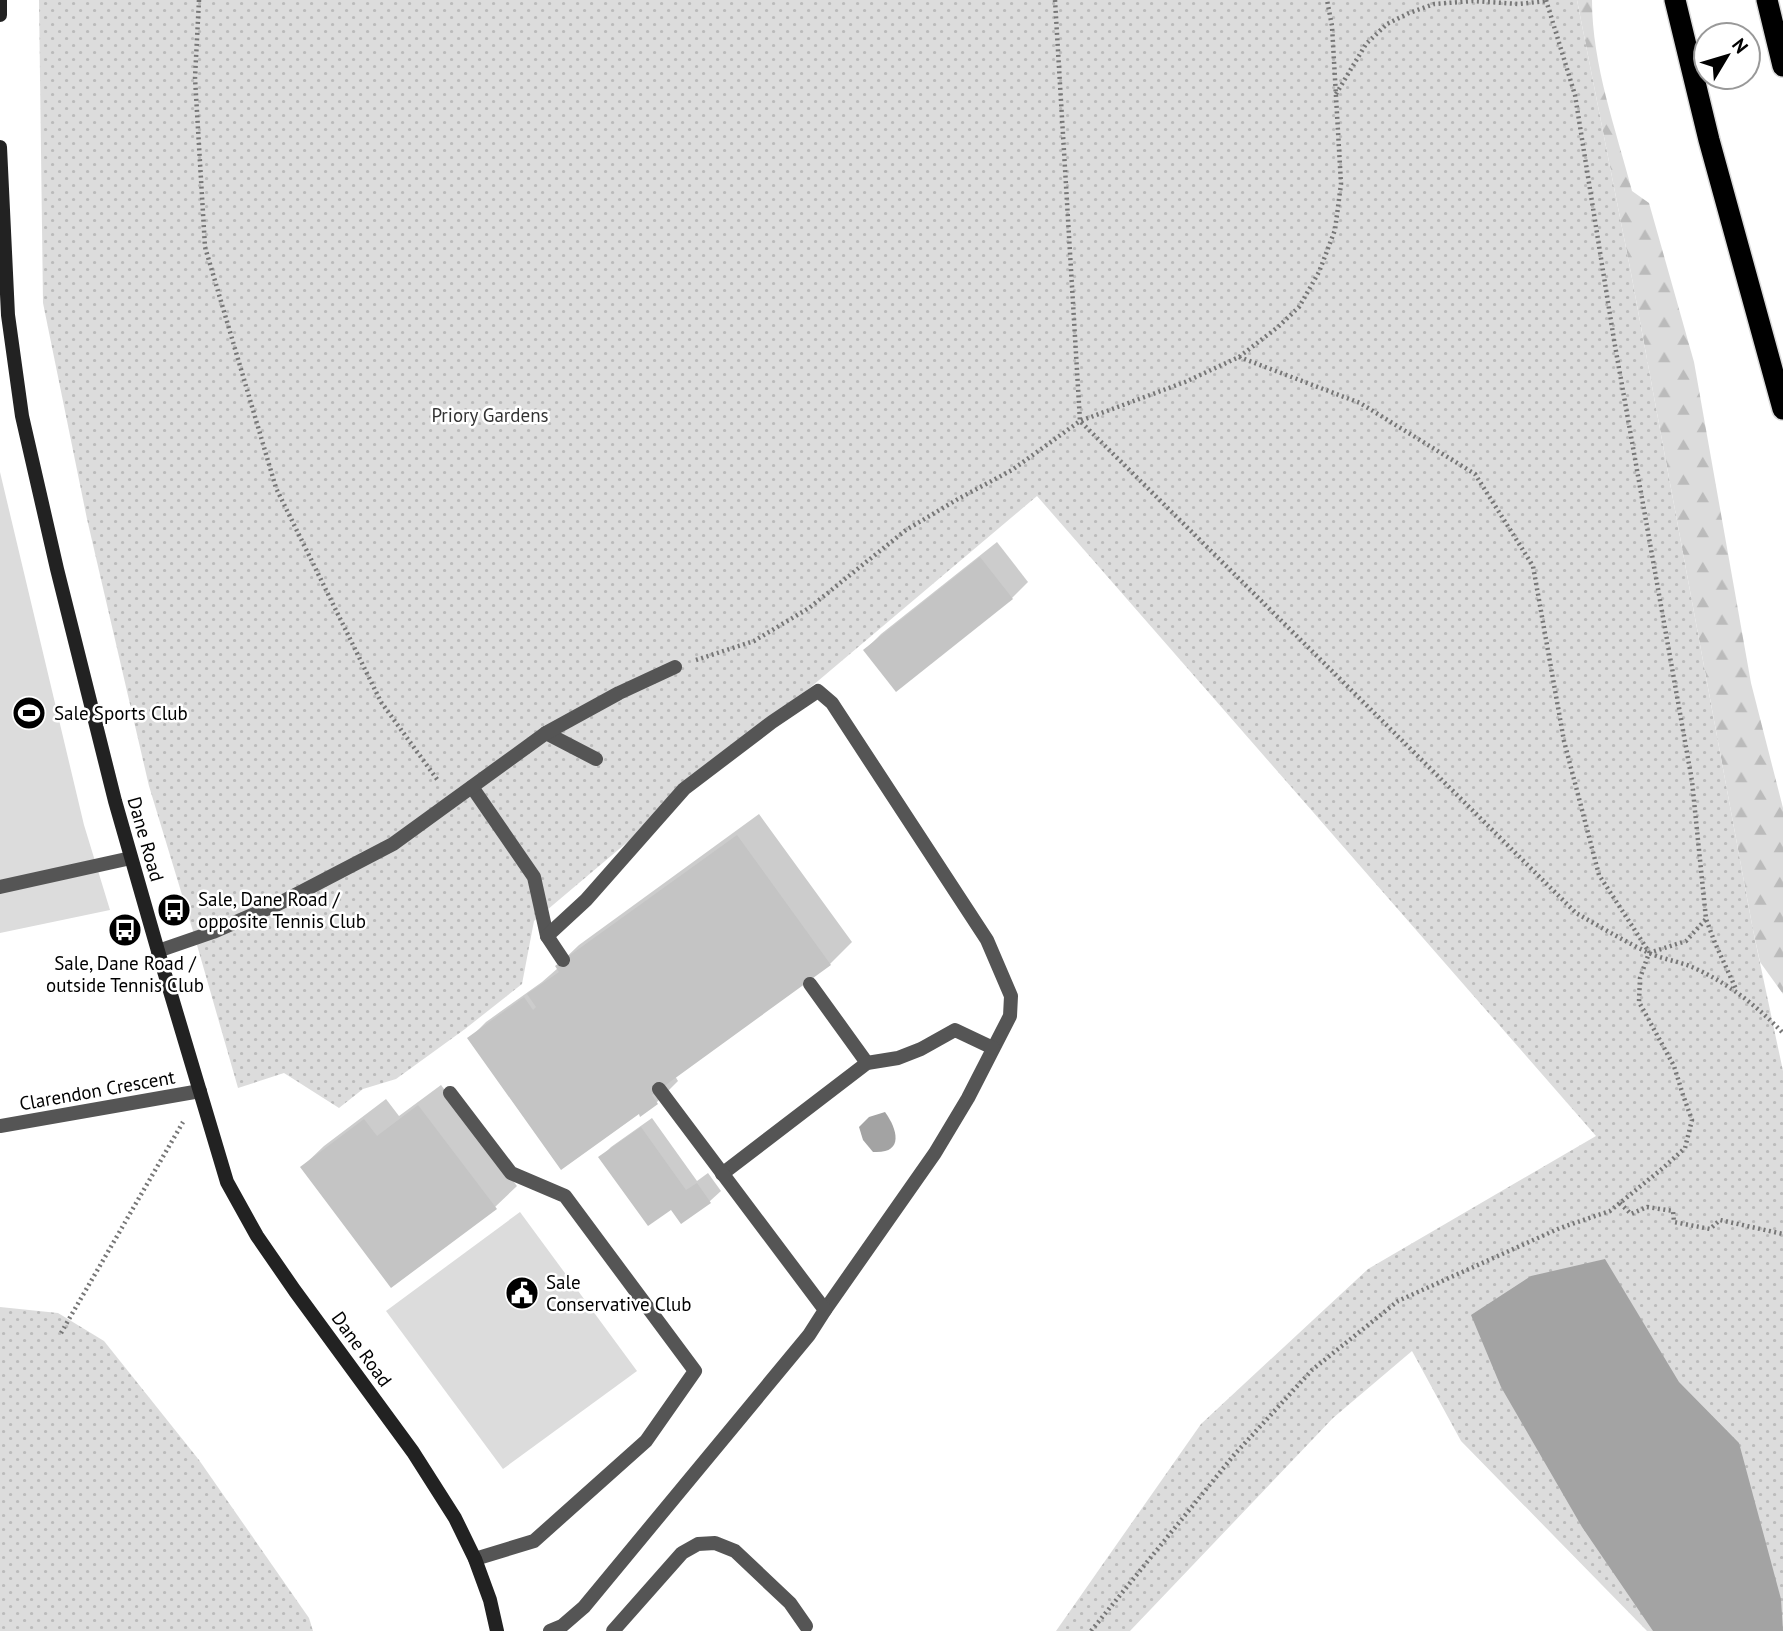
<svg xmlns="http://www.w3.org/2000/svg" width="1783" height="1631" font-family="'PT Sans',sans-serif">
<defs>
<pattern id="forest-firs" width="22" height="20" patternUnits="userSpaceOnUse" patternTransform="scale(1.75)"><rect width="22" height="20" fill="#dcdcdc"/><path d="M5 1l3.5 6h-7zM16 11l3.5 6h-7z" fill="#bbb"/></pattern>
<pattern id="park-dots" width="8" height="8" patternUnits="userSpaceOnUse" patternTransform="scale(1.75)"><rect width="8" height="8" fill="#dcdcdc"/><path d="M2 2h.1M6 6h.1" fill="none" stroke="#bbb" stroke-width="1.8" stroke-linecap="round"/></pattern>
</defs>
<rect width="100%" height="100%" fill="#fff"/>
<g fill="#dcdcdc">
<path d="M0 472 84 825 110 910 0 933Z"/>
<path d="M520 1212 637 1371 503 1469 386 1311Z"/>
</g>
<path fill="url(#forest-firs)" d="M1577 0H1592C1592 65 1616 129 1632 191L1649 203 1694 362 1751 683 1783 808V994L1760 962 1753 930 1631 273Z"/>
<g fill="url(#park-dots)">
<path d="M39 0H1577L1631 273 1753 930 1783 1071V1631H1647L1461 1441 1412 1351 1333 1418 1130 1631H1056L1201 1424 1368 1269 1596 1136 1037 496 534 921 522 984 465 1029 396 1079 363 1089 339 1108 284 1073 238 1088 193 931 149 786 87 519 43 303Z"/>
<path d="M0 1307 58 1313 104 1341 199 1460 309 1618 313 1631H0Z"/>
</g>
<g fill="#a3a3a3">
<path d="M885 1112C898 1130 904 1154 873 1152L863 1140 859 1127 869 1117Z"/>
<path d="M1605 1259 1679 1382 1739 1443 1781 1599 1783 1631H1653L1582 1527 1501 1387 1471 1315 1531 1276Z"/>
</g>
<g fill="#0003">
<path d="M997 542 1028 582 1012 598 865 650 881 634Z"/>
<path d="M759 814 852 942 830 964 675 1076 678 1081 657 1102 641 1114 640 1111 470 1038 486 1022 542 982 558 968 557 966 579 945Z"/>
<path d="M441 1085 517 1186 495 1207 302 1167 324 1146 386 1099 399 1116Z"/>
<path d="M652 1118 697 1181 708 1173 721 1191 710 1201 682 1222 672 1207 601 1157 611 1147Z"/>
</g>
<g fill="#c4c4c4">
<path d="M980 557 1013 599 896 692 863 650Z"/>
<path d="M737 835 831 965 652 1095 658 1104 640 1117 639 1114 561 1170 467 1038 524 997 533 1010 536 1007 527 994 559 972 555 966Z"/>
<path d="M418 1105 497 1209 391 1288 300 1167 364 1119 377 1136Z"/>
<path d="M641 1127 686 1190 697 1183 711 1203 681 1224 671 1210 648 1226 598 1157Z"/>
</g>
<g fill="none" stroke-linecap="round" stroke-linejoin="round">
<defs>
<g id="highway">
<path d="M1675 0 1709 140 1783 409"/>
<path d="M1767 0 1783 66"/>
</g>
</defs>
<use href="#highway" stroke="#dbdbdb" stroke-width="24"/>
<g stroke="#777" stroke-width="4.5" stroke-dasharray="2 3.5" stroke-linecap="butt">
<path d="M199 0 195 78 205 247 276 488 381 702 439 782"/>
<path d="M1055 0 1080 421 1576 913C1599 926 1622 940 1647 952 1661 959 1678 961 1692 967 1728 983 1756 1005 1783 1033"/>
<path d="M1546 0 1575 95 1614 340 1692 781 1706 919 1715 943 1736 989"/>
<path d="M1336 94 1366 44 1387 24 1409 13 1434 4 1473 1 1519 4 1546 1"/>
<path d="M1239 357 1360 403 1475 474 1533 566 1564 741 1599 875 1649 952"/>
<path d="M696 660 754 641 809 608 906 530 958 499 1012 470 1080 421 1185 382 1239 357 1278 327 1299 307 1319 272 1335 230 1341 184 1332 26 1327 0"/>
<path d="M1620 1203 1631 1214 1647 1207 1673 1211 1674 1222 1710 1229 1720 1220 1783 1234"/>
<path d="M61 1333 183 1122"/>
<path d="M1091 1631 1234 1455 1312 1370 1398 1301 1560 1228 1610 1211 1663 1168 1685 1148 1692 1120 1683 1095 1674 1066 1639 1002 1640 978 1649 953 1686 941 1706 919"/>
</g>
<g stroke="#555" stroke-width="14">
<path d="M546 733 596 759"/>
<path d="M472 787 534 877 547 936 563 960"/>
<path d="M0 887 131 858"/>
<path d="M547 936 586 900 684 789 772 722 818 691 832 703 987 940 1011 996 1010 1016 968 1098 935 1153 825 1310"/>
<path d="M158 951 213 932 278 904 393 844 546 733 619 693 675 667"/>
<path d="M810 984 867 1063"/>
<path d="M450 1093 511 1173 565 1196 695 1371 646 1441 534 1541 475 1559"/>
<path d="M722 1174 867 1063 898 1058 921 1049 955 1030 993 1048"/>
<path d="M550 1631 562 1626 584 1607 809 1335 825 1310 659 1089"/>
<path d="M613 1631 682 1553 698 1544 715 1543 735 1551 790 1603 806 1626"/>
</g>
<path stroke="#555" stroke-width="14" d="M0 1126 200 1091"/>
<g stroke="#222" stroke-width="14">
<path d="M0 15V0"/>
<path d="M0 147 8 315 22 416 57 569 115 801 158 951 227 1182 257 1236 295 1291 413 1452 455 1518 475 1559 490 1600 497 1631"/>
</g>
<use href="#highway" stroke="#000" stroke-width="21"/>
</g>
<defs>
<symbol id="stadium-disc" viewBox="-11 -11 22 22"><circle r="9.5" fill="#000" stroke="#fff"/><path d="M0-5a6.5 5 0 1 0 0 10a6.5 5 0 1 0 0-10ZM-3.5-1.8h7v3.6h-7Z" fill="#fff"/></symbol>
<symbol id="bus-disc" viewBox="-11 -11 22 22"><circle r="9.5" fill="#000" stroke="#fff"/><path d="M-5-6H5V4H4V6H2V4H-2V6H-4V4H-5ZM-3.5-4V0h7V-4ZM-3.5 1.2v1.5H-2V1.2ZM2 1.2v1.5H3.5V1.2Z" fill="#fff"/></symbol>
<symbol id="civic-disc" viewBox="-11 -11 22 22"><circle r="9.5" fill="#000" stroke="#fff"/><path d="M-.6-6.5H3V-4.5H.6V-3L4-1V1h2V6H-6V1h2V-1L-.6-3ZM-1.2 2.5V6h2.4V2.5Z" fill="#fff"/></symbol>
</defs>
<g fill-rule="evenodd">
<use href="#stadium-disc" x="10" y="694" width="38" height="38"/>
<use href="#bus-disc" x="155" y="891" width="38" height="38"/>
<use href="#bus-disc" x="106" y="911" width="38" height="38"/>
<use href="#civic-disc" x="503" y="1274" width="38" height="38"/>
</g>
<g text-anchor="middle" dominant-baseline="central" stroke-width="5" stroke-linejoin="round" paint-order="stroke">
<g font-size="19" fill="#333" stroke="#fff">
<text x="490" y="415">Priory Gardens</text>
</g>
<g font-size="19" fill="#000" stroke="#fff" text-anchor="start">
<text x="54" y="713">Sale Sports Club</text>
<text x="198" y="899">Sale, Dane Road /<tspan x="198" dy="22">opposite Tennis Club</tspan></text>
<text x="125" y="963" text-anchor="middle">Sale, Dane Road /<tspan x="125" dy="22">outside Tennis Club</tspan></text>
<text x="546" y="1282">Sale<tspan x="546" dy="22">Conservative Club</tspan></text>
</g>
<g font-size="19" fill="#000" stroke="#fff">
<text transform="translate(146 839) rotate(74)">Dane Road</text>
<text transform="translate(97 1090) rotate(-10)">Clarendon Crescent</text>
<text transform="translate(362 1349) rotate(54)">Dane Road</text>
</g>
</g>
<g transform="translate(1727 56) rotate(52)"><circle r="33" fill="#ffffff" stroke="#999999" stroke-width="2"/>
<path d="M0-5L12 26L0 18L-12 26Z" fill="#000000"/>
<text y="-10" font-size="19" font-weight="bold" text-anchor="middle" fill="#000000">N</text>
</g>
</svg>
